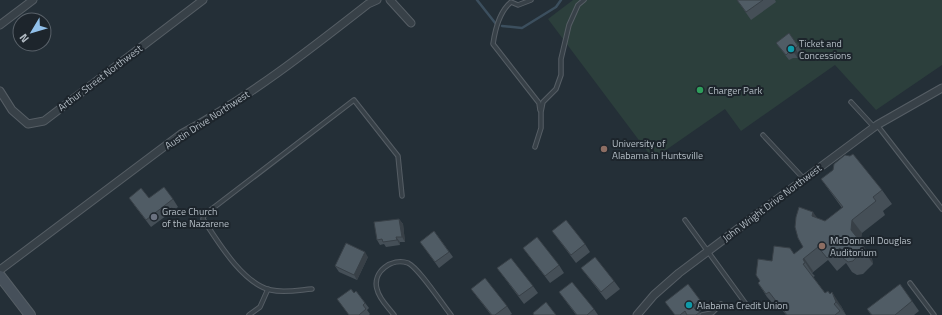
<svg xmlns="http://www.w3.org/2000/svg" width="942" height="315" font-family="'Titillium Web',sans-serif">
<rect width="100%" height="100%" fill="#242f37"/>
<path fill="#2c3f3c" d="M573 0H942V65L876 110 835 65 741 131 725 109 653 159 548 19Z"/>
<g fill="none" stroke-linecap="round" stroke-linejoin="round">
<g stroke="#3c4f5e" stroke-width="2.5">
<path d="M477 0 496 24"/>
<path d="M502 26 522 28 556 7 561 0"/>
</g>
<defs>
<g id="service">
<path d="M531 0 518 5 511 2C500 11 495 30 493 44L539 103 540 110"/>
<path d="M851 102 874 127"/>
<path d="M877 125 942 209"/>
<path d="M763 135 804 179"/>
<path d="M535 147 541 128V112L543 102 556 89 561 75V59L569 25 578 5 584 0"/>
<path d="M685 220 746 304"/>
<path d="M910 283 934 315"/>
<path d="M312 289C299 290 284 293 271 290 243 284 218 242 203 219L204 215 354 100 398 156 402 196"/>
<path d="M249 315 260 307 268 289"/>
<path d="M394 315C388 307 379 299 377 289 372 272 392 257 408 263 419 268 442 304 451 315"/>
<path d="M702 315 712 313 721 304"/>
</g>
<g id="minor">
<path d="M390 0 411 23"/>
<path d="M0 25 33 0"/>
<path d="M0 91 12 110 28 124 44 121 203 0"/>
<path d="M0 270 181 134C248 98 308 51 368 4L377 0"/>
<path d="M637 315 654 295 679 273 811 174 877 125 942 88"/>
</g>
<path id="secondary" d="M0 276 30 315"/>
</defs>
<use href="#service" stroke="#565e65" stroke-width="5.5"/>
<use href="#minor" stroke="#565e65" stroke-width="9"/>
<use href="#secondary" stroke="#565e65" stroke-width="12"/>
<use href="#service" stroke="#384148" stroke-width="3.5"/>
<use href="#minor" stroke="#384148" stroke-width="7"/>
<use href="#secondary" stroke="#46505a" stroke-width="10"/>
</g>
<g fill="#454f57">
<path d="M737 0H775L776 2 751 20Z"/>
<path d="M789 33 802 51 798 53V58H793L789 60 776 43Z"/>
<path d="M821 179 882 190 892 204 883 211 885 215 862 233 860 242 872 259 873 264 863 274 857 275 852 272 846 263 837 271 828 260 812 273 815 276 813 277 825 293 841 306 846 315H786L778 305 776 307 767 297 758 283 760 281 756 275 772 261 794 254 803 247 817 218 825 221 842 208Z"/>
<path d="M149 198 173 199 178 207 151 227 134 205Z"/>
<path d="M399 219 403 224 405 242H400V245L386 247 384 244 380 245 377 240Z"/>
<path d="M434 231 453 257 439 268 420 242Z"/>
<path d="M552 231 585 244 590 252 576 263Z"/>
<path d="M523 248 559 265 564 273 550 283Z"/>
<path d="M368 257 357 280 339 272 335 266Z"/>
<path d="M497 268 533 286 538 293 524 304Z"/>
<path d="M581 268 614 281 620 289 606 300Z"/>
<path d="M471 289 507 306 512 314 510 315H491Z"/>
<path d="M356 291 369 308 367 310 370 314 369 315H348L354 293Z"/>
<path d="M559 292 594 309 598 315H576Z"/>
<path d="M700 300 705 308 699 312 701 315H675L665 302Z"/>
<path d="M912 301 919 311 914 315H871L867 309Z"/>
</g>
<g fill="#384047">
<path d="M795 48 798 53V58L794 53Z"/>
<path d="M813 212 823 226 812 216Z"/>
<path d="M399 219 403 224 405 242 402 237Z"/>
<path d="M852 220 862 233 860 244 851 230Z"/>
<path d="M396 237 400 242V245L397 240Z"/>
<path d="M863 245 872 259 873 264 863 250Z"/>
<path d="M365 252 368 257 357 280 354 275Z"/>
<path d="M804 258 813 271 812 273 803 259Z"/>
<path d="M832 292 841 306 846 315 836 302Z"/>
</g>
<g fill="#505c65" stroke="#384047">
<path d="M737 0H763L746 12Z"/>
<path d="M789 33 798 46 795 48 794 53 789 52 786 55 776 43Z"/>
<path d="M853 154 882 190 873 197 876 201 852 220 851 230 863 245V250L853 261 848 262 843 258 840 248 827 258 818 247 803 259 805 263 803 264 825 293 828 291 830 294 832 292 836 302 834 304 840 311 835 315H787L769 292 766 294 758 283 760 281 756 275 758 259 772 261 774 246 790 248 794 254 803 247 798 238 795 227 796 217 799 207 813 212 812 216 825 221 843 207 821 179 833 170 834 164 845 155 850 156Z"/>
<path d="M164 187 173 199 146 220 129 198 141 188 149 198Z"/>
<path d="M399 219 402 237H396L397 240 383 242 382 239 377 240 374 222Z"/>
<path d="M566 220 585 244 571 255 552 231Z"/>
<path d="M434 231 449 252 435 262 420 242Z"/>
<path d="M537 237 559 265 545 276 523 248Z"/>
<path d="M346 243 365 252 354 275 335 266Z"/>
<path d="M595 257 614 281 601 292 581 268Z"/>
<path d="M511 258 533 286 519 296 497 268Z"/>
<path d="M485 278 507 306 495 315H492L471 289Z"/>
<path d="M572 282 594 309 587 315H577L559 292Z"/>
<path d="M688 284 700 300 694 305V308L700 312 696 315H687L685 311 680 315H675L665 302Z"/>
<path d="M900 284 912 301 895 315H872L867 309Z"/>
<path d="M351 289 354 293 356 291 365 303 363 305 366 309 359 315H349L337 299Z"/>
<path d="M546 302 556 315H534L533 313Z"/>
</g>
<g fill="#0f9aa8" stroke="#1d252c" stroke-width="1.5">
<circle cx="791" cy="49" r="4"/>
<circle cx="689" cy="305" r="4"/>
</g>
<circle fill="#2e9e5b" stroke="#1d252c" stroke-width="1.5" cx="700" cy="90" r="4"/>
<g fill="#8d6e63" stroke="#1d252c" stroke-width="1.5">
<circle cx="604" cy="149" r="4"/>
<circle cx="822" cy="246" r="4"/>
</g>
<circle fill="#6b7280" stroke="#1d252c" stroke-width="1.5" cx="154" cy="217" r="4"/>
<g text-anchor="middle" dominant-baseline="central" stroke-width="4" stroke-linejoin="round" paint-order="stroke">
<g font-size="10" fill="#b3bcc4" stroke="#1d252c" text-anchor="start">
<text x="799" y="43">Ticket and<tspan x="799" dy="12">Concessions</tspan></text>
<text x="708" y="90">Charger Park</text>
<text x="612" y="143">University of<tspan x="612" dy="12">Alabama in Huntsville</tspan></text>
<text x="162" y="211">Grace Church<tspan x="162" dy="12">of the Nazarene</tspan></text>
<text x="830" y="240">McDonnell Douglas<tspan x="830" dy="12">Auditorium</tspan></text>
<text x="697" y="305">Alabama Credit Union</text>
</g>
<g font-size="10" fill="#b3bcc4" stroke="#1d252c">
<text transform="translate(100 78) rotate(-37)">Arthur Street Northwest</text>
<text transform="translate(207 120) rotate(-33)">Austin Drive Northwest</text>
<text transform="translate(772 203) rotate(-37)">John Wright Drive Northwest</text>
</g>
</g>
<g transform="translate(32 32) rotate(232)"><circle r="19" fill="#1d252c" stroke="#596169"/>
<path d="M0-3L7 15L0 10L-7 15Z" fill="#91c0ea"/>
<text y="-6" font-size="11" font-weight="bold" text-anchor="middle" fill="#b3bcc4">N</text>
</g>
</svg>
